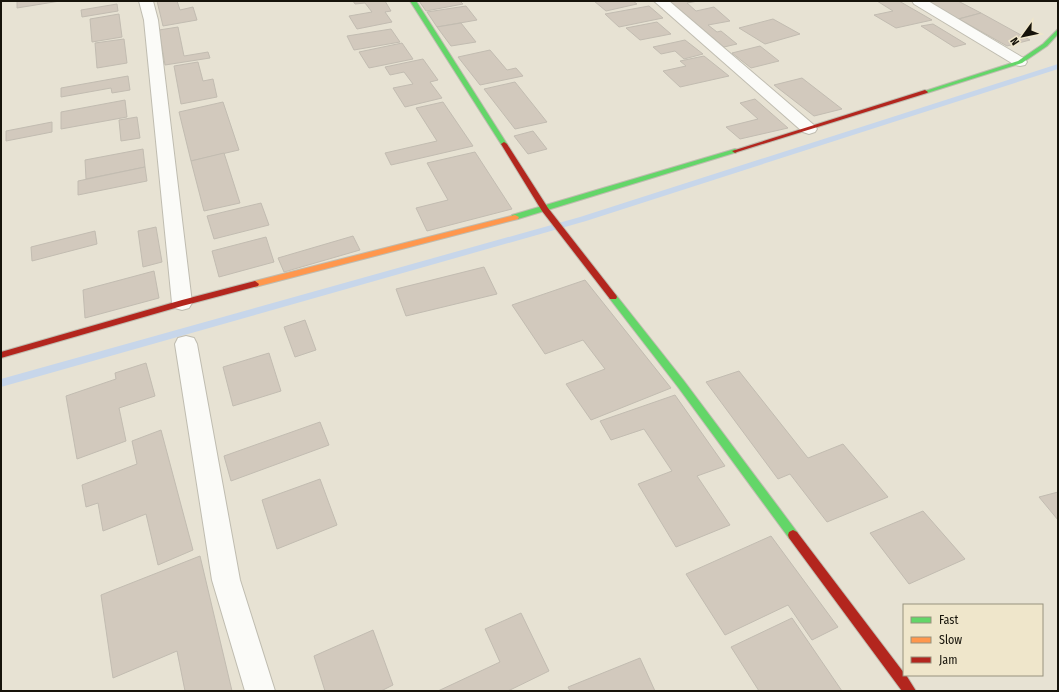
<svg xmlns="http://www.w3.org/2000/svg" width="1059" height="692" font-family="'Fira Sans Condensed',sans-serif">
<rect width="100%" height="100%" fill="#e7e2d3"/>
<g fill="none" stroke-linecap="round" stroke-linejoin="round">
<path fill="#c7d6ea" fill-rule="evenodd" d="M1058 64V69L586 221 1 387V379L580 217Z"/>
</g>
<g fill="#d2c9bd" stroke="#c2bcb1">
<path d="M17 1H60L17 8Z"/>
<path d="M157 1H177L180 10 193 7 197 20 163 26Z"/>
<path d="M353 1H385L391 11 385 12 392 22 357 29 349 16 372 12 365 3 355 4Z"/>
<path d="M419 1H460L463 4 426 11Z"/>
<path d="M594 1H633L637 4 606 11Z"/>
<path d="M669 1H698L687 3 696 11 714 7 730 21 708 25 717 32 721 31 737 44 724 47Z"/>
<path d="M877 1H899L932 20 896 28 874 15 893 11Z"/>
<path d="M936 1H958L981 13 954 20 925 3Z"/>
<path d="M117 4 118 11 82 17 81 10Z"/>
<path d="M466 6 477 20 437 27 427 12Z"/>
<path d="M649 6 663 18 619 27 605 14Z"/>
<path d="M981 13 1030 40 1007 46 959 19Z"/>
<path d="M119 14 122 37 92 42 90 19Z"/>
<path d="M773 19 800 34 765 44 739 28Z"/>
<path d="M657 22 671 34 640 40 626 28Z"/>
<path d="M461 23 476 42 451 46 437 27Z"/>
<path d="M933 24 966 44 954 47 921 26Z"/>
<path d="M178 27 184 56 208 52 210 58 165 65 159 30Z"/>
<path d="M391 29 400 42 354 50 347 36Z"/>
<path d="M124 39 127 63 97 68 95 43Z"/>
<path d="M685 40 703 54 684 59 675 51 661 54 653 47Z"/>
<path d="M402 43 413 59 369 68 359 52Z"/>
<path d="M760 46 779 61 751 68 732 53Z"/>
<path d="M490 50 507 70 516 68 523 76 480 85 458 57Z"/>
<path d="M704 56 729 76 680 87 663 71 686 66 680 61Z"/>
<path d="M423 59 438 80 430 82 442 98 405 107 393 88 413 84 404 72 390 75 385 67Z"/>
<path d="M198 62 203 81 213 79 217 97 181 104 174 66Z"/>
<path d="M128 76 130 90 112 93 111 88 61 97V88Z"/>
<path d="M802 78 842 109 814 116 774 85Z"/>
<path d="M515 82 547 122 515 129 484 89Z"/>
<path d="M755 99 788 128 740 139 726 127 758 119 740 103Z"/>
<path d="M125 100 127 117 61 129V112Z"/>
<path d="M223 102 239 150 191 161 179 112Z"/>
<path d="M443 102 473 146 391 165 385 153 437 141 416 108Z"/>
<path d="M137 117 140 138 121 141 119 120Z"/>
<path d="M52 122V132L6 141V131Z"/>
<path d="M533 131 547 149 528 154 514 136Z"/>
<path d="M143 149 145 167 86 179 85 160Z"/>
<path d="M475 152 512 209 427 231 416 208 448 200 427 163Z"/>
<path d="M224 153 240 203 204 211 191 161Z"/>
<path d="M145 167 147 181 78 195V181Z"/>
<path d="M261 203 269 225 214 239 207 216Z"/>
<path d="M156 227 162 262 143 267 138 231Z"/>
<path d="M95 231 97 244 32 261 31 247Z"/>
<path d="M353 236 360 250 284 272 278 258Z"/>
<path d="M266 237 274 262 219 277 212 251Z"/>
<path d="M484 267 497 294 406 316 396 289Z"/>
<path d="M154 271 159 298 85 318 83 290Z"/>
<path d="M585 280 671 388 591 420 566 384 605 369 583 340 545 354 512 305Z"/>
<path d="M305 320 316 350 295 357 284 327Z"/>
<path d="M269 353 281 391 233 406 223 367Z"/>
<path d="M146 363 155 396 119 408 126 441 77 459 66 396 116 379 115 373Z"/>
<path d="M739 371 808 458 843 444 888 497 827 522 790 474 778 479 706 382Z"/>
<path d="M675 395 725 466 697 476 730 525 676 547 638 484 672 471 644 429 611 440 600 421Z"/>
<path d="M320 422 329 445 231 481 224 456Z"/>
<path d="M161 430 193 550 158 565 146 514 103 531 98 503 86 507 82 485 137 464 132 441Z"/>
<path d="M320 479 337 525 277 549 262 500Z"/>
<path d="M1058 492V520L1039 497Z"/>
<path d="M923 511 965 559 909 584 870 533Z"/>
<path d="M771 536 838 627 812 640 788 605 725 635 686 574Z"/>
<path d="M200 556 232 691H185L177 651 113 678 101 595Z"/>
<path d="M521 613 549 671 508 691H438L500 662 485 629Z"/>
<path d="M792 618 842 691H759L731 647Z"/>
<path d="M373 630 393 685 381 691H325L314 656Z"/>
<path d="M640 658 655 691H570L568 687Z"/>
</g>
<g fill="none" stroke-linecap="round" stroke-linejoin="round">
<defs>
<g id="street">
<path d="M139 1H153L158 20 192 303 189 308 182 310 175 308 172 303 144 20Z"/>
<path d="M654 1H669L815 126 817 129 815 132 809 134 803 132Z"/>
<path d="M912 1H928L1025 59 1027 62 1025 65 1020 66 1015 65 914 4Z"/>
<path d="M186 336 194 338 197 344 240 580 275 691H245L212 580 175 344 178 338Z"/>
</g>
<g id="fast">
<path d="M410 1H416L507 144 506 145 504 146 501 144Z"/>
<path d="M1058 29V34L1047 46 1022 63 927 93 922 92 1018 61 1043 44Z"/>
<path d="M735 149 737 150V152L518 219H512L511 217 512 215Z"/>
<path d="M613 294 616 295 684 381 797 532 798 535 797 538 793 540 789 538 678 387 610 299 609 297Z"/>
</g>
<path id="slow" d="M515 215 519 217 518 219 255 287 251 284 255 281Z"/>
<g id="jam">
<path d="M925 90 928 92 927 93 737 152 735 153 732 151Z"/>
<path d="M504 142 507 144 548 208 616 295 617 297 616 299H610L542 211 501 144Z"/>
<path d="M255 281 259 284 258 286 182 306 1 358V352L182 300Z"/>
<path d="M793 530 797 532 904 673V675H906L916 691H902L789 538 788 535 789 532Z"/>
</g>
</defs>
<use href="#street" stroke="#bfbcb0" stroke-width="2"/>
<use href="#fast" stroke="#bfbcb0" stroke-width="2"/>
<use href="#slow" stroke="#bfbcb0" stroke-width="2"/>
<use href="#jam" stroke="#bfbcb0" stroke-width="2"/>
<use href="#street" fill="#fbfbf8" fill-rule="evenodd"/>
<use href="#fast" fill="#63d668" fill-rule="evenodd"/>
<use href="#slow" fill="#ff974d" fill-rule="evenodd"/>
<use href="#jam" fill="#b3261e" fill-rule="evenodd"/>
</g>
<rect width="1059" height="692" fill="none" stroke="#16130a" stroke-width="4"/>
<rect x="903" y="604" width="140" height="72" fill="#efe6cb" stroke="#98927e"/>
<rect x="911" y="617" width="20" height="6" fill="#63d668" stroke="#98927e"/>
<text x="939" y="624" font-size="12" fill="#16130a">Fast</text>
<rect x="911" y="637" width="20" height="6" fill="#ff974d" stroke="#98927e"/>
<text x="939" y="644" font-size="12" fill="#16130a">Slow</text>
<rect x="911" y="657" width="20" height="6" fill="#b3261e" stroke="#98927e"/>
<text x="939" y="664" font-size="12" fill="#16130a">Jam</text>
<g transform="translate(1023 36) rotate(237)" stroke="#efe6cb" stroke-width="3" paint-order="stroke">
<path d="M0-3L7 15L0 10L-7 15Z" fill="#16130a"/>
<text y="-6" font-size="11" font-weight="bold" text-anchor="middle" fill="#16130a">N</text>
</g>
</svg>
